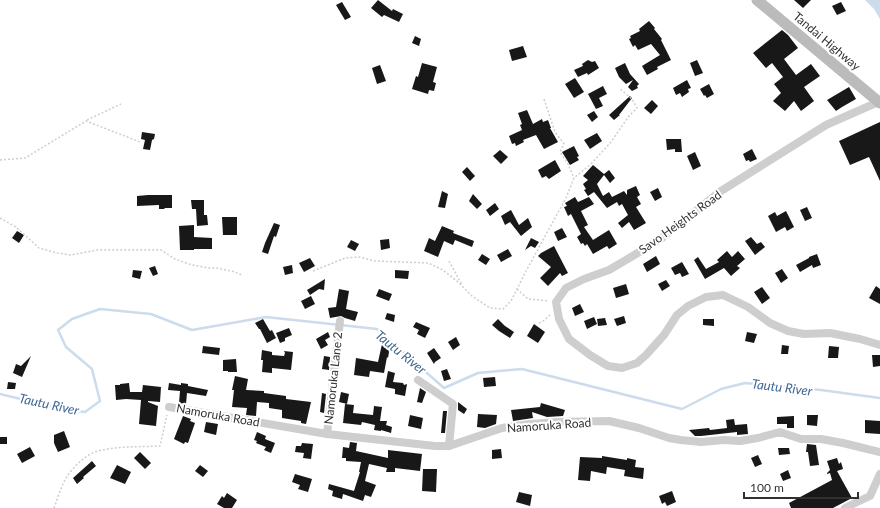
<svg xmlns="http://www.w3.org/2000/svg" width="880" height="508" font-family="Lato,sans-serif">
<rect width="100%" height="100%" fill="#fff"/>
<path fill="#ccdcec" d="M865 0H880V19L874 9Z"/>
<g fill="none" stroke-linecap="round" stroke-linejoin="round">
<path stroke="#ccdcec" stroke-width="2.5" d="M0 394 62 409 85 412 100 401 92 369 66 347 58 330 72 319 100 309 151 314 192 330 266 317 377 329 444 388 478 373 522 369 682 409 721 389 745 383 821 390 880 398"/>
</g>
<g fill="#181818">
<path d="M378 0 392 11 393 9 403 14 399 22 384 15 382 17 371 8Z"/>
<path d="M794 0H811L803 8Z"/>
<path d="M342 2 351 17 345 20 336 5Z"/>
<path d="M841 2 846 11 837 15 832 6Z"/>
<path d="M649 21 655 28 654 29 662 39 661 40 671 60 657 67 658 69 647 75 642 66 660 55 651 44 638 50 635 45 633 47 629 39 631 38 630 36 640 31 639 29Z"/>
<path d="M782 30 788 35 798 48 784 59 796 75 811 64 820 76 804 87 814 101 801 111 794 101 785 111 773 101 781 93 774 84 783 77 772 63 766 68 753 53Z"/>
<path d="M415 36 421 39 419 46 412 43Z"/>
<path d="M523 46 527 57 512 61 509 50Z"/>
<path d="M588 60 592 62 595 61 599 68 588 75 587 73 578 77 574 70 583 66 582 64Z"/>
<path d="M697 60 703 73 695 76 690 63Z"/>
<path d="M422 63 437 67 433 82 436 83 434 91 429 90 428 94 412 89 416 76 418 77Z"/>
<path d="M625 63 630 74 639 84 637 86 638 88 632 91 628 87 633 80 626 84 619 77 615 68Z"/>
<path d="M380 65 386 81 377 84 372 68Z"/>
<path d="M575 78 584 92 574 98 565 84Z"/>
<path d="M687 80 691 88 688 89 689 92 682 97 680 93 676 95 673 88Z"/>
<path d="M709 84 714 94 707 98 705 95 704 96 700 89Z"/>
<path d="M603 86 607 94 599 98 603 106 596 109 588 94Z"/>
<path d="M849 87 856 99 842 107 836 111 827 100Z"/>
<path d="M630 96 632 98 619 115H620L614 120 609 115Z"/>
<path d="M652 100 658 106 651 114 644 108Z"/>
<path d="M527 110 533 124 542 119 543 122 548 120 551 128H550L558 142 544 149 536 135 523 140 524 142 516 146 515 143 512 144 509 136 522 130 520 125 522 124 518 113Z"/>
<path d="M594 111 598 117 592 122 587 115Z"/>
<path d="M880 122V181L869 157 850 165 839 141Z"/>
<path d="M142 132 155 134 154 139 152 140 150 150 143 149 145 140 141 139Z"/>
<path d="M597 133 602 141 590 149 584 140Z"/>
<path d="M666 139H681L682 152H675V149L667 150Z"/>
<path d="M574 146 579 156 577 157 579 160 570 165 562 152Z"/>
<path d="M752 149 757 159 750 162 749 160 746 161 743 154Z"/>
<path d="M500 150 508 157 501 164 493 156Z"/>
<path d="M695 152 701 166 693 170 687 156Z"/>
<path d="M555 160 561 171 549 179 546 176 542 178 538 170Z"/>
<path d="M593 165 604 174 609 170 615 178 610 183 604 175 597 184 603 196 609 192 612 197 624 191 627 195V190L636 186 640 195 637 197 641 204 636 207 646 223 634 230 629 222 622 228 618 223 628 215 622 204 619 206 617 202 607 208 594 192 588 196 584 190 586 189 583 184 588 180 583 176Z"/>
<path d="M467 167 475 176 470 181 462 172Z"/>
<path d="M658 188 662 197 655 201 650 192Z"/>
<path d="M442 191 448 194 445 208 438 207Z"/>
<path d="M473 194 482 204 477 209 469 201Z"/>
<path d="M148 195H172V208H165L164 209H159V205L137 206V196Z"/>
<path d="M575 197 578 202 589 197 594 204 581 211 588 225 584 227 593 240 609 230 617 244 609 249 607 246 593 254 587 244 585 246 583 243 581 244 577 237 581 234 571 214 568 216 564 207 567 206 565 203Z"/>
<path d="M191 200H204V215H207L208 225 197 226 196 209H192Z"/>
<path d="M495 203 499 209 490 216 486 210Z"/>
<path d="M807 207 812 218 805 221 800 210Z"/>
<path d="M511 210 519 225 528 218 532 227 521 236 510 222 505 225 501 216Z"/>
<path d="M786 211 794 227 787 231 785 227 776 232 768 216 775 212 777 216Z"/>
<path d="M222 217H237V235H223Z"/>
<path d="M274 223 280 225 276 237 274 236 268 254 262 252 265 243Z"/>
<path d="M194 225V237L212 238V249H194V250H180L179 226Z"/>
<path d="M442 226 454 231 453 233 474 241 472 247 455 240 453 245 444 241 438 257 424 251 429 238 435 241Z"/>
<path d="M562 228 567 237 558 241 554 232Z"/>
<path d="M17 231 24 235 19 243 12 238Z"/>
<path d="M751 237 757 244 761 242 765 247 755 255 745 241Z"/>
<path d="M531 238 539 242 535 248 531 246 525 250Z"/>
<path d="M389 239 390 248 381 250 380 240Z"/>
<path d="M351 240 359 244 355 251 347 247Z"/>
<path d="M554 246 568 273 562 276 560 273 548 286 540 278 551 267 538 256 541 253Z"/>
<path d="M508 249 512 256 501 262 497 255Z"/>
<path d="M727 251 732 257 738 251 745 259 737 266 740 268 731 276 724 268 705 279 694 260 698 257 706 269 719 262 717 260Z"/>
<path d="M482 254 490 259 486 265 478 260Z"/>
<path d="M817 254 821 265 813 268 812 265 800 272 796 265 809 258V257Z"/>
<path d="M656 256 660 264 647 272 643 264Z"/>
<path d="M310 258 315 266 304 272 299 263Z"/>
<path d="M682 262 689 274 682 277 680 273 675 275 671 268Z"/>
<path d="M292 265 293 273 285 275 283 267Z"/>
<path d="M155 266 158 274 153 276 149 268Z"/>
<path d="M782 269 788 278 781 283 775 273Z"/>
<path d="M133 270 142 271 140 279 132 277Z"/>
<path d="M395 270 409 271 408 279 395 278Z"/>
<path d="M325 279 324 290 319 289 310 295 307 290Z"/>
<path d="M666 280 670 286 662 291 658 284Z"/>
<path d="M626 284 629 294 616 298 613 288Z"/>
<path d="M876 286 880 289V304L869 298Z"/>
<path d="M762 287 770 298 762 304 754 292Z"/>
<path d="M339 289 349 291 346 309 358 312 355 321 345 318 341 316 330 318 328 308 336 307Z"/>
<path d="M379 289 392 294 389 301 376 296Z"/>
<path d="M311 296 315 304 305 309 301 301Z"/>
<path d="M580 304 584 312 575 316 572 308Z"/>
<path d="M387 313 395 315 394 322 385 319Z"/>
<path d="M624 316 626 323 617 326 614 319Z"/>
<path d="M594 317 597 324 587 329 584 321Z"/>
<path d="M605 318 607 325 598 326 597 319Z"/>
<path d="M263 319 270 331 272 330 276 338 267 343 260 329H259L255 323Z"/>
<path d="M498 319 505 326 514 332 510 338 499 331 492 325Z"/>
<path d="M703 319H714V326L703 325Z"/>
<path d="M416 322 430 328 425 338 417 334 419 330 413 327Z"/>
<path d="M534 324 545 332 538 343 527 336Z"/>
<path d="M289 328 292 335 285 338V341L280 343 276 333Z"/>
<path d="M328 332 330 337 325 340 328 345 321 349 316 339Z"/>
<path d="M747 332 757 334 754 343 745 341Z"/>
<path d="M456 337 460 345 453 350 448 342Z"/>
<path d="M382 344 390 346 388 358 387 357 384 373 370 371 369 377 354 375 356 358 378 362Z"/>
<path d="M782 345 789 346 788 354H781Z"/>
<path d="M203 346 220 348 219 355 202 353Z"/>
<path d="M829 346 839 347 838 358H828Z"/>
<path d="M434 348 441 358 435 362 434 364 427 353Z"/>
<path d="M262 350 272 352V355L284 356 285 353 284 351 293 352 291 370 272 368V373L262 372 263 360H261Z"/>
<path d="M872 355H880V366L873 367Z"/>
<path d="M31 356 22 377 13 373 16 364 21 366Z"/>
<path d="M324 356 330 357 329 370 322 369Z"/>
<path d="M236 359 237 372H228V371H223V360Z"/>
<path d="M447 369 451 379 444 381 441 371Z"/>
<path d="M388 371 395 373 393 382 403 383 404 385 407 384 405 396 395 394V389L385 387Z"/>
<path d="M235 376 248 379 246 390 264 391V393L286 396V399L311 402 306 424 301 423V421L282 418V410L269 408V403L257 402 256 416 246 415 247 408 232 407 234 390H232Z"/>
<path d="M495 377 496 386 484 387 483 378Z"/>
<path d="M8 382 16 383 15 389H7Z"/>
<path d="M129 383 130 392H142L143 385 161 387 160 402 148 401V402L158 406 156 426 139 424 141 400 126 399 116 400 115 385H120V384Z"/>
<path d="M169 383 181 385V383L188 384V386L208 390 206 396 187 393 186 404 179 403 180 391 168 390Z"/>
<path d="M420 388 426 392 422 403 417 402Z"/>
<path d="M341 392 349 394 347 404 339 402Z"/>
<path d="M322 393 326 394 324 413 320 412Z"/>
<path d="M458 402 467 409 464 414 458 410Z"/>
<path d="M541 403 565 410 563 416 547 417 532 412 533 418 513 421 511 410 540 407Z"/>
<path d="M345 404 354 405 353 413 373 415 374 406 382 407 380 421H387L386 425 392 427 391 433 381 430V431L374 430 375 425 362 422 361 425 343 423Z"/>
<path d="M443 411H447L445 433H441Z"/>
<path d="M478 414 497 415 496 424 485 428 477 427Z"/>
<path d="M410 415 423 418 421 429 408 426Z"/>
<path d="M807 415H818L817 426 807 425Z"/>
<path d="M183 416 191 419 190 421 195 423 188 443 185 442 184 444 174 439Z"/>
<path d="M794 416V428H787V424H777V417Z"/>
<path d="M734 419 735 425 747 424 748 434 737 435V432L701 436H695L689 430 709 428 710 430 727 428 726 420Z"/>
<path d="M865 420 880 421V434L865 433Z"/>
<path d="M206 422 218 424 216 435 204 432Z"/>
<path d="M64 431 70 447 58 452 54 443V435Z"/>
<path d="M257 432 266 436 265 439 275 443 271 453 264 450 266 447 256 443 257 441 254 440Z"/>
<rect x="0" y="437" width="7" height="7"/>
<path d="M350 442 357 443 356 451 388 458V450L422 454 420 471 395 468V472H386L387 468 369 464 365 481 376 485 371 497 365 495 363 501 343 494 342 499 332 496 333 491 328 489 329 484 354 491 360 472H359L361 462 346 461V458H342L343 447 349 448Z"/>
<path d="M302 443 313 444 311 459 303 458 304 453 295 452 296 446H301Z"/>
<path d="M807 444 816 445 819 465 810 466 808 452H806Z"/>
<path d="M30 447 35 456 22 463 17 454Z"/>
<path d="M778 448H789L790 454 779 455Z"/>
<path d="M501 449 502 458 492 459V450Z"/>
<path d="M140 452 151 463 145 469 134 458Z"/>
<path d="M758 455 762 464 755 467 751 458Z"/>
<path d="M602 456 627 460V458L636 460 635 467 644 468 643 479 624 476 625 470 607 467 606 474 591 471 590 481 578 480 580 457 602 458Z"/>
<path d="M837 458 839 464 841 462 843 469 837 471 852 498 833 508H791L789 503 832 480 830 473 827 474V473L830 470 827 461Z"/>
<path d="M92 461 96 466 83 477 84 478 77 484 73 478Z"/>
<path d="M117 465 131 472 125 484 110 478Z"/>
<path d="M200 465 208 471 203 477 195 471Z"/>
<path d="M423 469H437L436 492 422 491Z"/>
<path d="M788 470 791 478 783 481 780 474Z"/>
<path d="M295 474 312 479 308 492 298 489 300 485 292 482Z"/>
<path d="M672 491 676 502 667 506 665 502 662 504 659 496Z"/>
<path d="M519 492 532 495 530 506 516 502Z"/>
<path d="M227 493 237 500 232 508H224L217 504 222 496 224 498Z"/>
</g>
<g fill="none" stroke-linecap="round" stroke-linejoin="round">
<g stroke="#cecece" stroke-width="1.5" stroke-dasharray="2 2" stroke-linecap="butt">
<path d="M544 99 555 132 564 144 560 152 568 164 574 178"/>
<path d="M87 120 121 104"/>
<path d="M0 160 25 158 86 121 140 142"/>
<path d="M0 218 16 227 39 248 57 253 71 255 97 250H161L175 259 192 265 209 268H217L235 272 242 275"/>
<path d="M449 261 462 285"/>
<path d="M313 271 345 258 359 257 375 261 428 263 443 270 459 283 472 296 490 308 503 309 511 301 526 271 566 198 574 178 591 164 611 142 629 116 637 108 632 99 619 88"/>
<path d="M517 289 528 299 549 301"/>
<path d="M539 323 542 322 550 315"/>
<path d="M54 508C57 500 60 490 64 482 70 470 85 454 98 451 118 446 139 447 160 446L167 415"/>
</g>
<g stroke="#cecece" stroke-width="8">
<path d="M878 101 876 103 826 125 721 191 662 238 636 254 609 270 584 279 566 288 556 302 559 319 569 339 590 355 608 366 622 368 637 363 646 355 664 335 677 315 688 306 706 297 723 295 748 307 770 323 788 331 804 334 830 333 860 339 880 345"/>
<path d="M418 380 453 404 449 446"/>
<path d="M169 407 327 434 435 446H449L502 428 530 424 557 422 609 421 639 428 669 438 681 440 701 442 724 440 740 441 758 438 780 432 801 439H821L843 443 880 452"/>
<path d="M327 434 340 321"/>
<path d="M845 508 855 503 870 496 880 474"/>
</g>
<path stroke="#bbb" stroke-width="11" d="M757 0 880 103"/>
</g>
<g text-anchor="middle" dominant-baseline="central" stroke-width="4" stroke-linejoin="round" paint-order="stroke">
<g font-size="12" fill="#313131" stroke="#fff">
<text transform="translate(827 41) rotate(40)">Tandai Highway</text>
<text transform="translate(680 222) rotate(-36)">Savo Heights Road</text>
<text transform="translate(333 378) rotate(-84)">Namoruka Lane 2</text>
<text transform="translate(218 415) rotate(10)">Namoruka Road</text>
<text transform="translate(549 425) rotate(-4)">Namoruka Road</text>
</g>
<g font-size="13" font-style="italic" fill="#3f6892" stroke="#fff">
<text transform="translate(401 352) rotate(39)">Tautu River</text>
<text transform="translate(782 387) rotate(7)">Tautu River</text>
<text transform="translate(49 404) rotate(12)">Tautu River</text>
</g>
</g>
<path d="M744 492v6h114v-6" fill="none" stroke="#313131" stroke-width="2"/>
<text x="750" y="492" font-size="12" fill="#313131" stroke="#ffffff" stroke-width="3" paint-order="stroke">100 m</text>
</svg>
